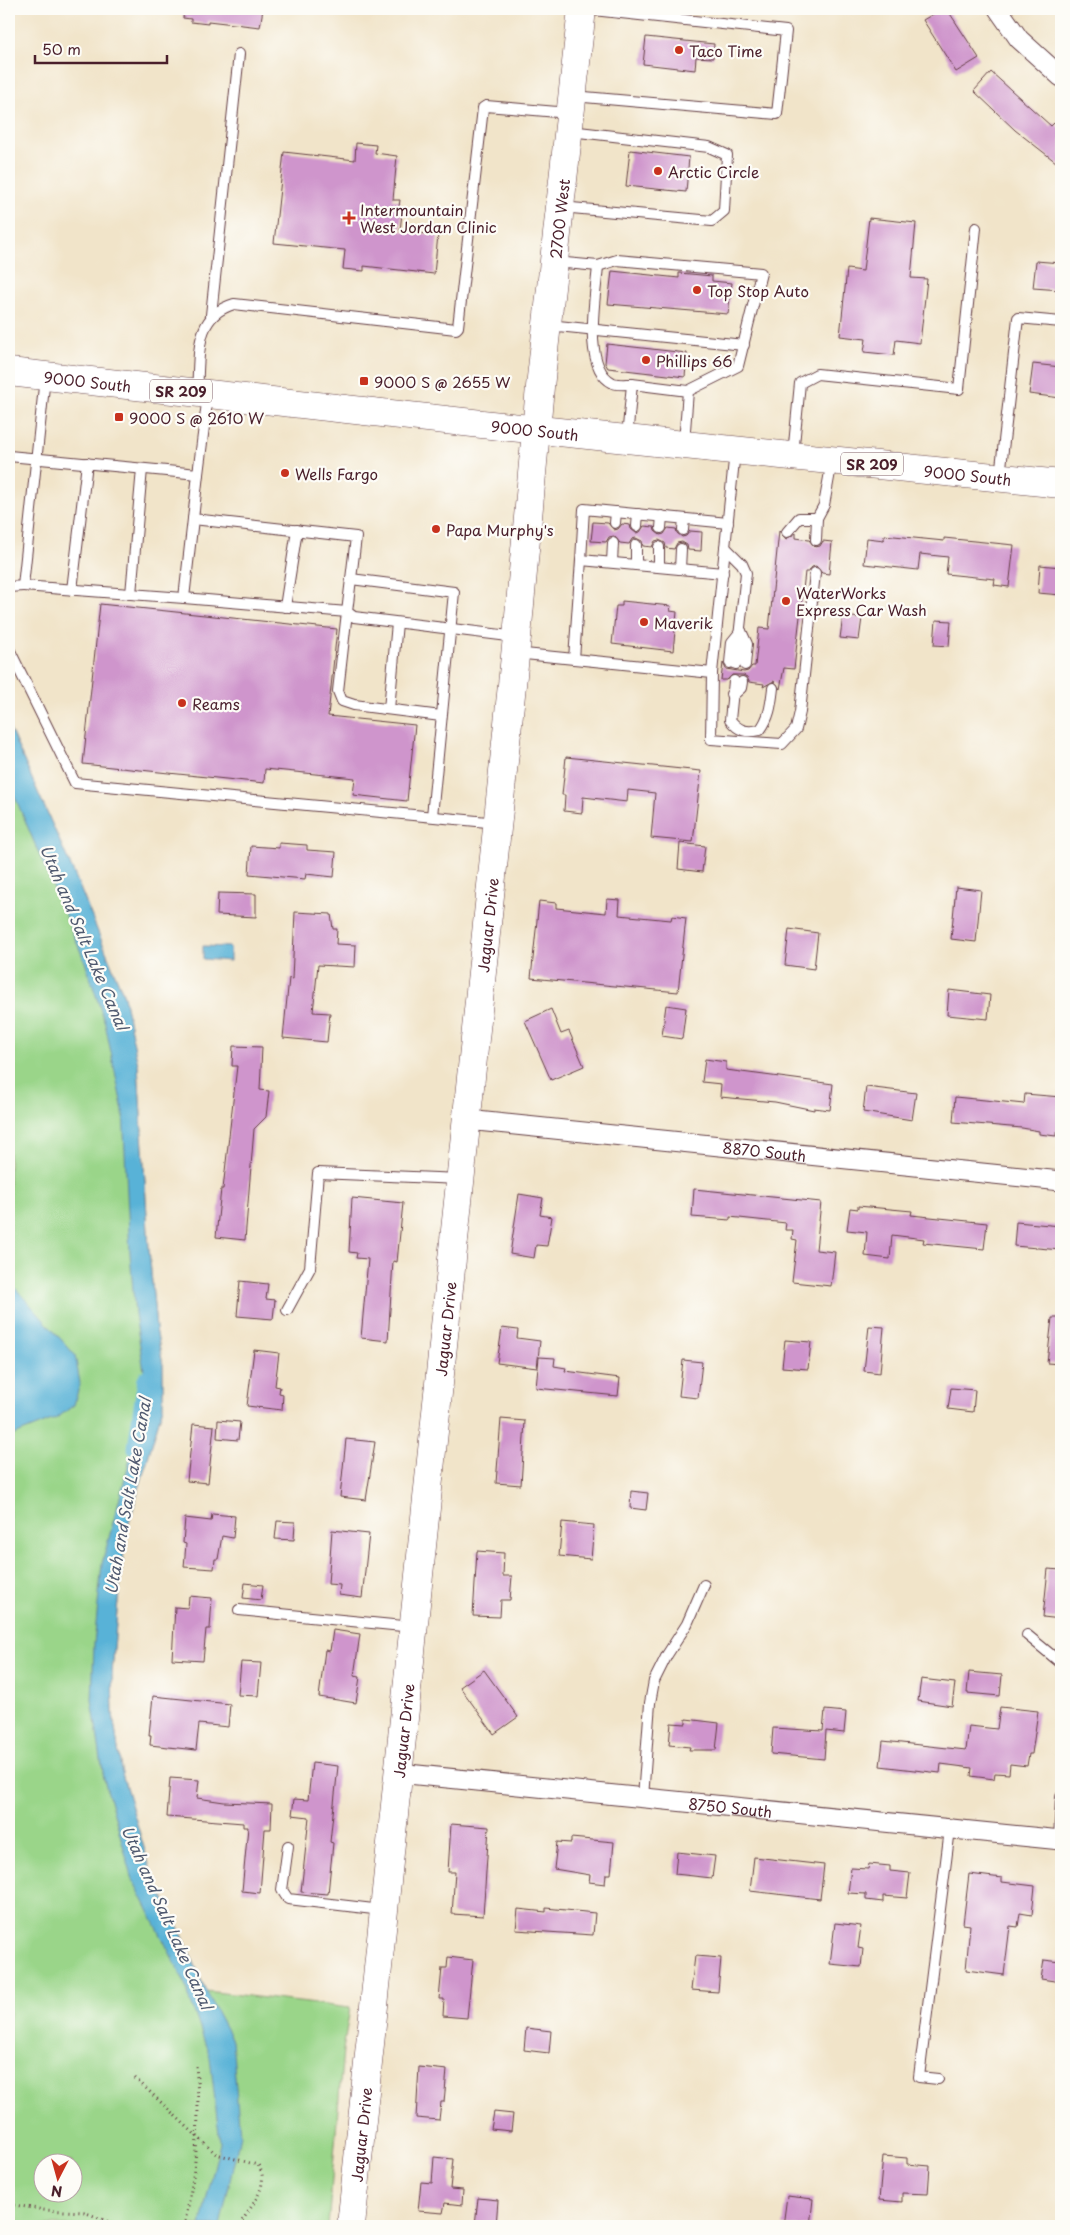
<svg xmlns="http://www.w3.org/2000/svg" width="1070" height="2235" font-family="'Playpen Sans',sans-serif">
<rect width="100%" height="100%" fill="#fdfcf7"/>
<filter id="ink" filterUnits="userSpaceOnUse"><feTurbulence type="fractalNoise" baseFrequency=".02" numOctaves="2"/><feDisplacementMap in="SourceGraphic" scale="10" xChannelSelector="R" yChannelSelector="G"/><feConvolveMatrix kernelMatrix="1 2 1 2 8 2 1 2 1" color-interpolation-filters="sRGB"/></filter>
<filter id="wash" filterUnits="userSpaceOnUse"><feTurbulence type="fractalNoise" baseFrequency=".0096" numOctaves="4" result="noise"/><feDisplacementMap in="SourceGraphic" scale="20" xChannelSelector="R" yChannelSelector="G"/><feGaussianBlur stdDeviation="1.12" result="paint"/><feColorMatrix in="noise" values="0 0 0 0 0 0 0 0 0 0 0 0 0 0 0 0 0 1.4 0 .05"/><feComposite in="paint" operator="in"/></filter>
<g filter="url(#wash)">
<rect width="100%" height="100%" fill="#f1e4c9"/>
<path fill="#9ad589" stroke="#727a5a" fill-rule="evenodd" d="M9 727 76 878 124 996 138 1066 149 1249 156 1329 163 1365V1406L126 1533 117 1610 112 1674 113 1714 121 1770 152 1875 183 1937 206 1991 350 2008 343 2050 328 2226H9ZM42 2162H72V2192H42Z"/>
<g fill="#59b2d7" stroke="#526881">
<path d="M9 727 76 878 124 996 138 1065 149 1249 156 1329 163 1365V1406L126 1533 117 1610 112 1674 113 1714 121 1770 152 1875 183 1937 205 1989 232 2040 240 2135 220 2226H200L220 2143 210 2058 183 1979 133 1880 104 1779 92 1700 94 1644 102 1564 144 1407V1371L135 1314 130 1254 123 1111 105 1023 85 962 9 783Z"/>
<path d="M203 946 230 947V961L203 959Z"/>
<path d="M9 1281 75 1355 80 1383 74 1405 57 1418 9 1437Z"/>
</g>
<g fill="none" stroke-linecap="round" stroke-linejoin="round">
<path stroke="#59b2d7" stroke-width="19" d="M137 1448 147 1379"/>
</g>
<g id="blocks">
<g fill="#cf95cc">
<path d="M184 9H263L260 27 208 21V24L191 22V19L183 18Z"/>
<path d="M942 9H947L979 58 956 72 923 20Z"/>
<path d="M646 37 714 44 713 58 696 57 695 70 643 64Z"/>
<path d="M991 72 1051 126 1054 123 1061 129V166L1015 130 974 91Z"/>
<path d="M356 143 376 145 375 153 397 156 393 200H400L398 213H402L400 231 438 235 434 274 364 266V271L343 269 345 250 274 243 284 152 355 160Z"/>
<path d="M630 150 689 157 686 192 626 186Z"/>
<path d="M869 218 916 223 911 278 927 279 920 343 896 340 894 355 864 352 866 339 840 336 847 269 863 271Z"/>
<path d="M1036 261 1061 263V290L1033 288Z"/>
<path d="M612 271 679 278V273L712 276V281L732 283 728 314 608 304Z"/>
<path d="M607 344 687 353 685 377 608 368 605 363Z"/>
<path d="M1033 364 1061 367V398L1029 394Z"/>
<path d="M593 522 608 523 614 530 618 529 622 524 630 525 631 529 636 533 640 532 644 526 654 527 655 531 660 535 664 534 668 528 676 529 677 533 682 537 686 536 690 531 702 532 701 551 688 550 687 545 682 542 677 543 674 549 666 548 665 543 659 540 655 541 652 547 643 546 642 541 636 538 632 539 629 544 620 543 614 536 609 537 606 542 591 541Z"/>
<path d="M779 531 786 539 796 533V538L809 540 815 547 820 546 823 541 832 542 829 574 822 573 816 566 812 567 808 572H805L794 669 784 668 780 689 774 681 763 687 764 684 749 682 747 677 743 675H732L727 680H721L723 663 726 669 744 672 748 671 752 666H755L759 628 769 629Z"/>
<path d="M884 535 944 541V538L1014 545 1009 587 994 585 995 579 946 574 948 557 920 554 918 570 864 564 867 538 884 540Z"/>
<path d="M1040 565 1061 567V595L1038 593Z"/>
<path d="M622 601 671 606 670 611 677 612 673 651 612 644 616 606H622Z"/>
<path d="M100 604 337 629 328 716 415 725 407 801 353 795 355 778 265 769 264 783 83 764Z"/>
<path d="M843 616 862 618 859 640 840 638Z"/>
<path d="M936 620 951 621 949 646 934 645Z"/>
<path d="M566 757 701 771 693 842 651 838 655 793 628 790 627 802 583 797 582 813 564 811 565 795H562Z"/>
<path d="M279 843 307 845V850L336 852 334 877 306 874 305 879 249 874 251 846 279 848Z"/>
<path d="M680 843 705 846 702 872 678 869Z"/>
<path d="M956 887 981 890 976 942 951 939Z"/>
<path d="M218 893 256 894V917L217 915Z"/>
<path d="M607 899 620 900 619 915 671 920 672 916 686 918 678 992 531 978 539 901 556 903V908L606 913Z"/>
<path d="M295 912 331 914 333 929H337L336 944 356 945 355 967 318 965 313 1012 330 1013 327 1042 283 1038 289 978 292 979Z"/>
<path d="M789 929 818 933 814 969 785 965Z"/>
<path d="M949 990 990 995 988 1019 947 1015Z"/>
<path d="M666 1005 686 1008 682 1039 662 1036Z"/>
<path d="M551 1009 561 1034 569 1031 584 1066 551 1080 525 1021Z"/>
<path d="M233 1046 262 1047 260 1090 269 1091 266 1117 254 1129 245 1240 216 1237 221 1189H223L237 1066H232Z"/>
<path d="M705 1059 726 1062V1070L833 1084 830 1110 814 1108V1110L775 1102 720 1097 721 1084 702 1082Z"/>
<path d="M866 1087 916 1093 912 1120 863 1112Z"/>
<path d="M1025 1094 1061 1097V1133L1056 1132V1136L1039 1134V1131L1022 1128 953 1122 955 1097 1024 1104Z"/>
<path d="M694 1189 821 1202 816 1250 835 1252 831 1286 792 1282 797 1240 792 1239 793 1230H785L786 1223 730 1217V1220L692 1217Z"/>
<path d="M519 1194 543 1198 540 1215 552 1217 547 1246 536 1245 534 1258 510 1254Z"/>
<path d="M352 1198 403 1203 397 1262 393 1261 388 1341 361 1338 368 1259 356 1258 357 1253 349 1252Z"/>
<path d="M858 1206 912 1211 911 1215 987 1223 984 1249 923 1243 924 1239 892 1235 890 1259 865 1256 867 1232 847 1230 850 1208 858 1209Z"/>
<path d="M1016 1222 1061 1226V1250L1014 1246Z"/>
<path d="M240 1281 268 1284 266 1299 275 1300 273 1319 237 1316Z"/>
<path d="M1052 1318H1061L1060 1364 1047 1363Z"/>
<path d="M869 1326 884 1327 880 1373 864 1371Z"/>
<path d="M502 1328 518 1330 517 1338 540 1341 537 1368 497 1363Z"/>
<path d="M785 1340 811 1342 808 1369 782 1367Z"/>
<path d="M254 1350 279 1353 275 1386 280 1387 279 1393 283 1394 282 1410 247 1406Z"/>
<path d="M539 1357 555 1358 554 1366 566 1368 565 1371 620 1378 618 1396 536 1388Z"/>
<path d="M683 1360 702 1362 698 1398 679 1396Z"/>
<path d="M951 1388 975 1390 973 1412 948 1409Z"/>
<path d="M501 1419 525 1421 521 1485 496 1483Z"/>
<path d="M218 1420 240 1422 238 1440 217 1438Z"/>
<path d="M193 1424 214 1426 208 1483 187 1481Z"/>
<path d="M346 1439 375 1442 366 1500 340 1497Z"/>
<path d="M631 1491 648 1493 646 1510 630 1508Z"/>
<path d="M212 1514 235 1516 233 1538 222 1536 218 1559H215L214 1569 184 1567 186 1544 183 1543 185 1518 211 1521Z"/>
<path d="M277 1521 295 1522 294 1540 275 1539Z"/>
<path d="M562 1522 594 1525 591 1559 559 1556Z"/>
<path d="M332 1530 369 1534 362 1598 339 1595 340 1585 328 1584Z"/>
<path d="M477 1551 504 1553 503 1576H512L510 1600H501L500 1617 473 1616Z"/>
<path d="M1048 1569 1061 1570V1619L1043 1617Z"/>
<path d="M245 1583 263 1585 261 1600 243 1598Z"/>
<path d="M189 1596 212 1598 210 1629H206L203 1661 172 1659 175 1607 188 1608Z"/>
<path d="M333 1630 360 1634 354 1676 360 1677 356 1703 319 1697 325 1650 330 1651Z"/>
<path d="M241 1662 261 1663 258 1696 238 1695Z"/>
<path d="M484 1670 518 1717 494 1734 460 1687Z"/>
<path d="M969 1672 1002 1675 1000 1696 967 1693Z"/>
<path d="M921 1679 955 1683 952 1706 918 1701Z"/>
<path d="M153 1696 230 1704 228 1727 199 1724 196 1750 150 1745 151 1735H149Z"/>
<path d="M1000 1707 1038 1711 1032 1754H1029L1027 1766 1010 1764 1009 1774 995 1773 994 1779 971 1776 972 1768 941 1764 940 1773 880 1766 883 1741 966 1750 969 1726 997 1729Z"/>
<path d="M825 1710 846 1712 844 1733 826 1731 824 1759 771 1754 773 1728 823 1731Z"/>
<path d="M686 1719 719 1723 716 1750H689L690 1747 669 1745 671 1723 686 1724Z"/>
<path d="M312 1763 338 1766 330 1842 333 1843 328 1894 301 1892 309 1817 292 1815 294 1799 308 1800Z"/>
<path d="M170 1778 199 1780 197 1798 224 1802 272 1804 271 1829H265L260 1893 242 1891 248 1827H243V1823L167 1817Z"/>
<path d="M451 1824 489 1827 483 1916 452 1914 455 1872H448Z"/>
<path d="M571 1838 614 1842 611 1874H606L605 1884 589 1882 590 1875 554 1869 557 1842 571 1843Z"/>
<path d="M677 1852 715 1856 712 1878 675 1874Z"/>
<path d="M754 1857 824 1865 820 1899 750 1891Z"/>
<path d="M869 1864 890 1866V1871L910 1873 907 1898 883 1896V1902L866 1900V1894L848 1893 851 1868 868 1869Z"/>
<path d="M969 1874 1002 1878V1882L1035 1886 1032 1915 1020 1913 1018 1927 1010 1926 1004 1975 966 1970 970 1925 963 1924Z"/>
<path d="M546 1908 595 1913 593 1935 516 1930 518 1909 546 1912Z"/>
<path d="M835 1923 861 1926 858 1948 863 1949 861 1967 830 1964Z"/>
<path d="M695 1956 721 1958 718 1992 691 1990Z"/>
<path d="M448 1957 473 1960 467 2018 443 2016 444 1999H439L442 1968H447Z"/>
<path d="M1044 1960 1061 1962V1982L1041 1979Z"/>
<path d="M526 2028 551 2031 549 2053 524 2050Z"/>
<path d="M419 2067 447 2070 444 2102H441L439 2120 416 2118Z"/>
<path d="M494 2112 513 2114 511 2131 491 2129Z"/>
<path d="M883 2156 907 2158V2164L930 2166 928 2194 902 2193V2202L879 2200Z"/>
<path d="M434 2157 453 2159 450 2189 463 2190 462 2205 445 2203 443 2213 418 2211 421 2182 432 2183Z"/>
<path d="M787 2196 813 2199 810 2226H783Z"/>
<path d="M478 2198 498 2200 496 2226 475 2225Z"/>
</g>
</g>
</g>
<g filter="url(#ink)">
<use href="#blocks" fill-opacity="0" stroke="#633d43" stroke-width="1"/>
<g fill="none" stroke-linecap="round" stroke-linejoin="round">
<defs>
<g id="lane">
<path d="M573 96 777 114 786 31 584 9"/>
<path d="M561 207 712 221 724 211 727 155 709 147 570 131"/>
<path d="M555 262 598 266 617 260 761 273 738 366 688 391 684 443"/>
<path d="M598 266C596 294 581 368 613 383 618 385 627 384 632 384"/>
<path d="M211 315 239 54"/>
<path d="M548 325 744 345"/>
<path d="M197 391C200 356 193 316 234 304L456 329 458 327 483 108 486 106 569 113"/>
<path d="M627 438 632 384 688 391"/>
<path d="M793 455 800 383 817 374 959 389 976 228"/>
<path d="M9 456 198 474 208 395"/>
<path d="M198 474 193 519 356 537 351 579 454 592 432 816"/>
<path d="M1000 476 1018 318 1061 322"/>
<path d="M615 523 616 512"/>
<path d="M637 526 638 514"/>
<path d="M661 528 662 516"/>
<path d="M683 530 684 519"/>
<path d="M787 532 799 518H817"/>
<path d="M816 540 817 518 824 505 832 461"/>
<path d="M725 547 742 564 746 573 736 664"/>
<path d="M612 562 613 543"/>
<path d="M636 565V545"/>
<path d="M659 567V547"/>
<path d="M680 569 681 549"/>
<path d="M723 573 581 560 584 509 728 523"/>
<path d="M351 579 347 612 354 617 517 637"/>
<path d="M23 586 184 598 193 519"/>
<path d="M9 587 23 586 45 377"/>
<path d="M72 590 87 463"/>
<path d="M131 594 142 469"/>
<path d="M184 598 347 612 338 691 342 701 354 705 441 716"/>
<path d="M285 607 297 530"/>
<path d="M741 631 747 644 745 665"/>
<path d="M9 649 75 783 498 823"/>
<path d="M515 653 712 673 735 451"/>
<path d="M574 659 581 560"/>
<path d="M730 663 732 642 741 631"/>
<path d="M712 673 711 739 782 744 796 729 800 712 815 573"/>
<path d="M734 681 730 720C739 731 746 733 760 730 770 717 771 704 773 688"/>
<path d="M731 694 732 696 741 688 742 682"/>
<path d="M389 709 397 623"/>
<path d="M287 1310 310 1268 318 1173 460 1179"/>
<path d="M239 1610 413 1627"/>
<path d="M1027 1635 1061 1663"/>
<path d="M643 1798 650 1703 654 1681 667 1655 687 1624 704 1585"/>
<path d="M1059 1840 1061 1797"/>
<path d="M288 1846 282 1890 288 1899 382 1910"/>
<path d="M938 2079 919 2077 950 1829"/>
</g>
<g id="street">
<path d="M998 9 1019 39 1061 77"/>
<path id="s1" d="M467 1120 1061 1181"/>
<path id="s2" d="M398 1773 1061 1840"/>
</g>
<g id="secondary">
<path id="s3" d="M351 2226 517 637 540 387 582 9"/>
</g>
<g id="primary">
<path id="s4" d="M9 372 491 425 1061 484"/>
</g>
</defs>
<use href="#lane" stroke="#633d43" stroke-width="12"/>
<use href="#street" stroke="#633d43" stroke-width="21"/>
<use href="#secondary" stroke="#633d43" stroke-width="29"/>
<use href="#primary" stroke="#633d43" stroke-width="29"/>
<g stroke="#633d43" stroke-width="3" stroke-dasharray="1 4" stroke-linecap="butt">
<path d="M135 2078 216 2154 258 2165C272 2185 249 2208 239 2226"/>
<path d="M9 2204 44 2210 84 2212 119 2226"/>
<path d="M184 2226C196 2172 201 2121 196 2066"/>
</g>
<use href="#lane" stroke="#fff" stroke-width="10"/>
<use href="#street" stroke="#fff" stroke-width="19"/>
<use href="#secondary" stroke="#fff" stroke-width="28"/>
<use href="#primary" stroke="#fff" stroke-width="28"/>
</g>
</g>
<g fill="#c8321e" stroke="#fdfcf7" stroke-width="2">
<circle cx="679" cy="50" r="5"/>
<circle cx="658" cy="171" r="5"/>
<path d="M346.5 210.5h5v5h5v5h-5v5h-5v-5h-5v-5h5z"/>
<circle cx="697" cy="290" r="5"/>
<circle cx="646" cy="360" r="5"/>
<rect x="359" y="376" width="10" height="10" rx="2.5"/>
<rect x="114" y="412" width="10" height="10" rx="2.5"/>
<circle cx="285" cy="473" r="5"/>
<circle cx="436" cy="529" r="5"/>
<circle cx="786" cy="601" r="5"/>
<circle cx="644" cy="622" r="5"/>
<circle cx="182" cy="703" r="5"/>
</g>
<g text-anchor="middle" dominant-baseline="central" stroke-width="4.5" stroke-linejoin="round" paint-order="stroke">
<g fill="#fdfcf7" stroke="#806168" stroke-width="1">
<rect x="150" y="379.5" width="62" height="23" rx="4"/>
<rect x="841" y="452.5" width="62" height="23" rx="4"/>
</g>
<g font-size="14" font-weight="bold" fill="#4a1f2b">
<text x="181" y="391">SR 209</text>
<text x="872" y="464">SR 209</text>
</g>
<g font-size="15" fill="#4a1f2b" stroke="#fdfcf7" text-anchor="start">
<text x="689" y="50">Taco Time</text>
<text x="668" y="171">Arctic Circle</text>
<text x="360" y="209">Intermountain<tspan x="360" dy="17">West Jordan Clinic</tspan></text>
<text x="707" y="290">Top Stop Auto</text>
<text x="656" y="360">Phillips 66</text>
<text x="374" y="381">9000 S @ 2655 W</text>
<text x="129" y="417">9000 S @ 2610 W</text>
<text x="295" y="473">Wells Fargo</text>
<text x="446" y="529">Papa Murphy's</text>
<text x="796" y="592">WaterWorks<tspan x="796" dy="17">Express Car Wash</tspan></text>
<text x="654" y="622">Maverik</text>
<text x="192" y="703">Reams</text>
</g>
<g font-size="15" fill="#4a1f2b" stroke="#fdfcf7">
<text stroke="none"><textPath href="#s3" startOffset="2018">2700 West</textPath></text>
<text stroke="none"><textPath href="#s4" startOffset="79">9000 South</textPath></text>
<text stroke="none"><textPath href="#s4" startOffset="529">9000 South</textPath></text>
<text stroke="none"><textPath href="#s4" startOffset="964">9000 South</textPath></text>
<text stroke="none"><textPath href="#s3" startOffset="1308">Jaguar Drive</textPath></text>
<text stroke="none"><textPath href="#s1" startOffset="299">8870 South</textPath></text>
<text stroke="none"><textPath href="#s3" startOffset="902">Jaguar Drive</textPath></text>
<text stroke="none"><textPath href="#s3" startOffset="498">Jaguar Drive</textPath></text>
<text stroke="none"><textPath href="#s2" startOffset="334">8750 South</textPath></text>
<text stroke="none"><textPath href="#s3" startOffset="92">Jaguar Drive</textPath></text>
</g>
<g font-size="16" font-style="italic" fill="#505a70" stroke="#fdfcf7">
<text transform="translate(85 937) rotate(67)">Utah and Salt Lake Canal</text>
<text transform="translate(127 1496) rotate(-80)">Utah and Salt Lake Canal</text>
<text transform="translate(168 1917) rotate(66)">Utah and Salt Lake Canal</text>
</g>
</g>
<rect width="1070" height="2235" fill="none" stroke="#fdfcf7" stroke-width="30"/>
<g transform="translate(58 2178) rotate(186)"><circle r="24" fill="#fdfcf7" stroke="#b5a4a5"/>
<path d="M0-4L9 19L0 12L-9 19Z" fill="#c8321e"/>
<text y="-8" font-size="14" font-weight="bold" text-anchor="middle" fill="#4a1f2b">N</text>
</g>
<path d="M35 55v8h132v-8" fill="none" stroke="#4a1f2b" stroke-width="2.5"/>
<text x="42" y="55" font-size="15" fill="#4a1f2b" stroke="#fdfcf7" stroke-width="4" paint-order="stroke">50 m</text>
</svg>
